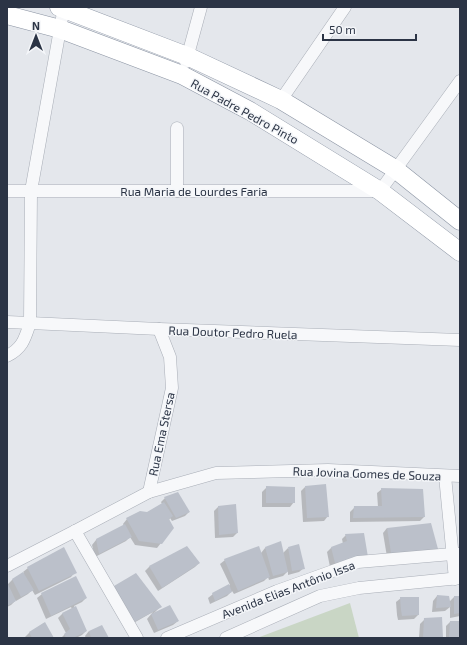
<svg xmlns="http://www.w3.org/2000/svg" width="467" height="645" font-family="'Exo 2',sans-serif">
<rect width="100%" height="100%" fill="#e4e7ec"/>
<path fill="#c9d6c5" d="M350 603 359 638H257Z"/>
<g fill="#0003">
<path d="M267 487 294 502 290 507H262V492Z"/>
<path d="M305 487 328 516 324 521 303 522 301 491Z"/>
<path d="M382 489 424 517 420 521 350 522V512L354 508 378 507 377 493Z"/>
<path d="M165 498 189 512 185 516 172 521 170 518 169 520 161 543 157 548 135 545 130 537 126 541 95 557 92 545 96 540 124 526 123 524 127 519 147 513 162 504 161 502Z"/>
<path d="M235 505 237 533 233 537 215 538 214 511 218 507Z"/>
<path d="M387 528 436 548 432 553 387 557 383 533Z"/>
<path d="M346 535 367 557 330 567 327 552 331 548 343 544 342 539Z"/>
<path d="M187 547 199 563 195 567 158 591 145 571 149 567Z"/>
<path d="M265 548 283 553 288 548 304 568 299 572 288 575V571L283 576 269 580 268 577 264 581 234 594 232 591 227 596 210 604 208 598 213 594 230 585 220 564 225 560 261 553Z"/>
<path d="M28 568 75 572 71 577 35 595 32 590 28 594 16 601V600L11 605 7 607V585L12 580 24 573 23 572Z"/>
<path d="M136 574 160 607 153 614 178 621 173 625 154 633 147 619 153 612 130 625 114 587Z"/>
<path d="M42 594 86 598 82 602 74 606 86 631 82 635 76 638H61L66 633 58 618 62 614 72 609 71 607 46 619 37 598Z"/>
<path d="M437 596 449 602 454 597H460V616L450 618V607L445 611 432 612 433 601Z"/>
<path d="M401 598 418 615 414 619 398 620 397 615 396 602Z"/>
<path d="M425 619 442 638H419L420 624Z"/>
<path d="M450 622H460V638H446V626Z"/>
<path d="M44 623 53 638H26L25 637 29 633Z"/>
<path d="M89 631 108 638H86L85 636Z"/>
</g>
<g fill="#bbc0ca">
<path d="M326 484 329 517 307 518 305 486Z"/>
<path d="M266 486 295 487V503H266Z"/>
<path d="M381 488 423 489 425 517 353 518 354 506H382Z"/>
<path d="M178 492 190 512 176 518 164 497Z"/>
<path d="M164 502 173 516 169 519 174 528 162 544 139 541 126 518 140 511 147 512Z"/>
<path d="M236 504 238 533 219 535 218 506Z"/>
<path d="M431 523 438 549 391 553 387 528Z"/>
<path d="M125 524 132 537 99 554 96 539Z"/>
<path d="M364 533 368 557 335 563 331 547 347 541 345 534Z"/>
<path d="M281 541 288 572 273 576 265 547Z"/>
<path d="M299 544 305 569 292 571 288 547Z"/>
<path d="M187 546 200 563 162 588 149 566Z"/>
<path d="M259 546 270 577 238 591 224 559Z"/>
<path d="M64 547 77 573 39 591 27 567Z"/>
<path d="M23 572 34 590 21 597 12 579Z"/>
<path d="M136 573 162 607 134 622 114 586Z"/>
<path d="M76 576 87 598 51 616 41 593Z"/>
<path d="M7 582 16 601 7 606Z"/>
<path d="M229 584 232 592 215 601 212 593Z"/>
<path d="M437 595 449 596 451 607 436 608Z"/>
<path d="M454 596H460V613L454 614Z"/>
<path d="M400 597H419V615L402 616 401 610Z"/>
<path d="M170 605 179 621 158 630 151 614Z"/>
<path d="M76 606 87 631 73 638H66L64 634 70 629 62 613Z"/>
<path d="M442 617 443 638H423L424 618Z"/>
<path d="M450 621H460V638H449Z"/>
<path d="M45 622 54 638H32L29 632Z"/>
<path d="M102 625 109 638H91L89 631Z"/>
</g>
<g fill="none" stroke-linecap="round" stroke-linejoin="round">
<defs>
<g id="minor">
<path d="M186 62 201 7"/>
<path d="M281 100 345 7"/>
<path d="M177 128V191"/>
<path d="M7 191H380L460 81"/>
<path d="M7 322 30 323 159 329 460 340"/>
<path d="M7 356C23 348 25 338 30 323L31 191 64 7"/>
<path d="M445 476 455 579"/>
<path d="M149 492 172 388 170 357 159 329"/>
<path d="M75 531 137 638"/>
<path d="M7 566 75 531 149 492 216 473 328 470 460 476"/>
<path d="M167 638 277 591 358 562 452 554H460"/>
<path d="M226 638 320 596 359 588 460 578"/>
</g>
<g id="highway">
<path d="M59 7 187 56 281 100 395 169 460 221"/>
<path d="M7 15 60 29 182 75 250 111 380 191 460 252"/>
</g>
</defs>
<use href="#minor" stroke="#a9aeb7" stroke-width="13"/>
<use href="#highway" stroke="#8b94a3" stroke-width="19"/>
<use href="#minor" stroke="#f7f8fa" stroke-width="12"/>
<use href="#highway" stroke="#fff" stroke-width="18"/>
</g>
<g text-anchor="middle" dominant-baseline="central" stroke-width="3" stroke-linejoin="round" paint-order="stroke">
<g font-size="12" fill="#2b3445" stroke="#f4f6f9">
<text transform="translate(245 111) rotate(29)">Rua Padre Pedro Pinto</text>
<text x="194" y="191">Rua Maria de Lourdes Faria</text>
<text transform="translate(233 332) rotate(2)">Rua Doutor Pedro Ruela</text>
<text transform="translate(161 434) rotate(-78)">Rua Ema Stersa</text>
<text transform="translate(367 473) rotate(2)">Rua Jovina Gomes de Souza</text>
<text transform="translate(288 589) rotate(-21)">Avenida Elias Antônio Issa</text>
</g>
</g>
<rect width="467" height="645" fill="none" stroke="#2b3445" stroke-width="16"/>
<g transform="translate(36 36)" stroke="#f4f6f9" stroke-width="3" paint-order="stroke">
<path d="M0-3L7 15L0 10L-7 15Z" fill="#2b3445"/>
<text y="-6" font-size="11" font-weight="bold" text-anchor="middle" fill="#2b3445">N</text>
</g>
<path d="M323 34v6h93v-6" fill="none" stroke="#2b3445" stroke-width="2"/>
<text x="329" y="34" font-size="12" fill="#2b3445" stroke="#f4f6f9" stroke-width="3" paint-order="stroke">50 m</text>
</svg>
